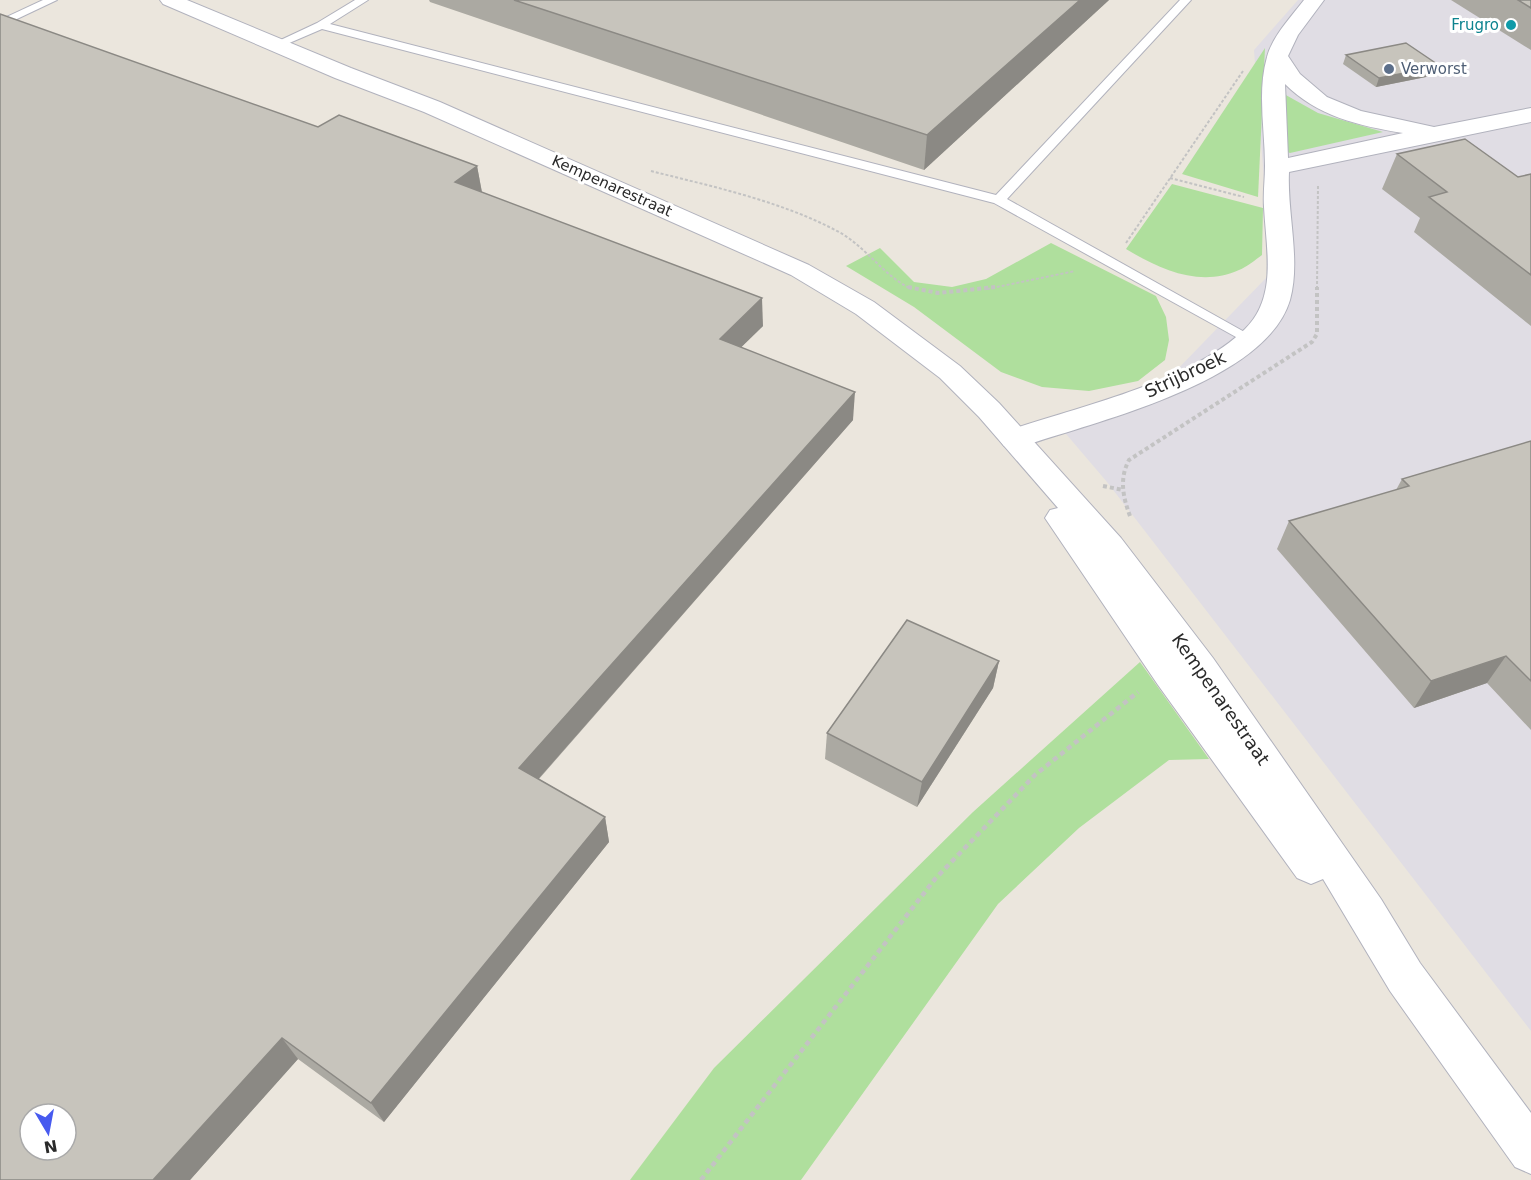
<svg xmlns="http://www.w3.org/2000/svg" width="1531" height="1180" font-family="'DejaVu Sans',sans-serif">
<rect width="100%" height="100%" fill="#ebe6dd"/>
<path fill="#e0dde4" d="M1298 0H1531V1031L1107 482 1055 421 1169 378 1267 277 1269 245 1254 50Z"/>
<g fill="#afdf9d">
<path d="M1265 48 1258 197 1182 174Z"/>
<path d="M1284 94 1318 113 1383 132 1290 153 1285 151Z"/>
<path d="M1172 184 1263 208 1262 255C1255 260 1247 267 1239 270 1200 288 1159 269 1126 249Z"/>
<path d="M1051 243 1156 296 1166 317 1169 340 1165 360 1138 381 1089 391 1042 387 1001 372 914 307 846 266 880 248 914 282 952 287 986 279Z"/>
<path d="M1140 662 1209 759 1169 760 1079 828 998 904 801 1180H630L714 1068 973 812Z"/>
</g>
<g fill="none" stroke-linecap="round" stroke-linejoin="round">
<defs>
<g id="lane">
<path d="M43 0H57L0 27V20Z"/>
<path d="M355 0H368L330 24 996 195 1180 0H1191L1007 199 1257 339 1250 344 1245 342 994 203 322 29 280 47 270 45 317 23Z"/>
</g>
<path id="street" d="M1304 0H1324L1298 35 1288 56 1300 74 1327 97 1361 111 1434 127 1531 108V122L1289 172C1287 214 1301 260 1290 300 1266 382 1097 421 1024 446L1014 449 1004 446 999 439 1004 432C1076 407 1190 383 1245 329 1278 297 1266 248 1264 207 1263 193 1265 180 1265 166 1265 130 1257 92 1267 57 1272 37 1291 17 1304 0ZM1285 84C1317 116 1359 126 1403 133L1288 158Z"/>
<path id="secondary" d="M160 0H187L351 68 440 102 809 265 874 302 960 366 999 403 1121 538 1213 658 1381 899 1420 963 1531 1113V1174L1515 1167 1390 991 1323 879 1311 884 1297 878 1158 685 1045 518 1050 510 1058 508 979 417 940 378 856 314 791 275 424 112 335 78 163 4Z"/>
</defs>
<use href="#lane" stroke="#b1b2bd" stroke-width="2"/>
<use href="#street" stroke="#b1b2bd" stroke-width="2"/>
<use href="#secondary" stroke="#b1b2bd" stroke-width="2"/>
<g stroke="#c3c3c3" stroke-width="2" stroke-dasharray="3 2" stroke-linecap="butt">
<path d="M651 171C714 187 781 201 839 232 866 247 883 275 911 289"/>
<path d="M1170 178 1244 197"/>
<path d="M1126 243 1243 71"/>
<path d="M987 289 1075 271"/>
<path d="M1317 289 1318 185"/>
</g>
<g stroke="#c3c3c3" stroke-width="4" stroke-dasharray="4 3" stroke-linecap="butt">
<path d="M908 287 938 293 996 287"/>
<path d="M1103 486 1123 490"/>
<path d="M1130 516C1123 497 1119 479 1129 460L1312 342 1317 334V287"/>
</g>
<path stroke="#c3c3c3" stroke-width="4.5" stroke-dasharray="5 4" stroke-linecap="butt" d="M701 1180 935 879 1035 775 1138 692"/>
<use href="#lane" fill="#fff" fill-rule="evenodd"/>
<use href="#street" fill="#fff" fill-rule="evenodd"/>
<use href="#secondary" fill="#fff" fill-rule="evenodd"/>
</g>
<g fill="#aba9a2">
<path d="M429 0H1109L924 170 430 2Z"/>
<path d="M1451 0H1531V50Z"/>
<path d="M1346 55 1440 66 1436 75 1376 87 1343 64Z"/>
<path d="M318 127 477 166 482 192 763 326 741 347 853 420 539 779 605 817 609 842 384 1122 298 1059 190 1180H0Z"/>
<path d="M1397 154 1518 177 1531 174V326L1414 232 1420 218 1382 189Z"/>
<path d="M1531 441V730L1487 683 1414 708 1277 549 1289 521 1396 490 1402 479Z"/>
<path d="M999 661 993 688 917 807 825 759 827 733Z"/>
</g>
<g fill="#8b8984">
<path d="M1080 0H1109L924 170 927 135Z"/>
<path d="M1440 66 1436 75 1376 87 1379 78Z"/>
<path d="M477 166 482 193 455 182Z"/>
<path d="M762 298 763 326 721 367 720 339Z"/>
<path d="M855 392 853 420 526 793 519 768Z"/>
<path d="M1506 656 1487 683 1414 708 1431 681Z"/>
<path d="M999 661 993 688 917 807 922 782Z"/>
<path d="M605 817 609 842 384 1122 371 1103Z"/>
<path d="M282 1038 298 1059 190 1180H153Z"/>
</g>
<g fill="#c7c4bc" stroke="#8b8984" stroke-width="1.5" fill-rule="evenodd">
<path d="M514 0H1080L927 135Z"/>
<path d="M1518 0H1531V8Z"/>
<path d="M0 14 318 127 339 115 477 166 455 182 762 298 720 339 855 392 519 768 605 817 371 1103 282 1038 153 1180H0ZM30 1114H66V1150H30Z"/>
<path d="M1406 43 1440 66 1379 78 1346 55Z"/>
<path d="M1465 139 1518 177 1531 174V275L1429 197 1447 192 1397 154Z"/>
<path d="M1531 441V681L1506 656 1431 681 1289 521 1409 486 1402 479Z"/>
<path d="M907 620 999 661 922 782 827 733Z"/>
</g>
<circle fill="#0f9aa8" stroke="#fff" stroke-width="2" cx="1511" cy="25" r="6"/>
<circle fill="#5c6f8a" stroke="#fff" stroke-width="2" cx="1389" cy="69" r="6"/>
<g text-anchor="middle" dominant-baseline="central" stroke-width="6" stroke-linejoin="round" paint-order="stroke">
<g font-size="15" fill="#0d838f" stroke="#fff" text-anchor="end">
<text x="1499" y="25">Frugro</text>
</g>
<g font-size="15" fill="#4e5e75" stroke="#fff" text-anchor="start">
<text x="1401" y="69">Verworst</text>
</g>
<g font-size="15" fill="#2a2a2a" stroke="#fff">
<text transform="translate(612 186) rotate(24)">Kempenarestraat</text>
</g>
<g font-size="18" fill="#2a2a2a" stroke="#fff">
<text transform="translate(1185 374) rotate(-25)">Strijbroek</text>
<text transform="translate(1221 699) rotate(55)">Kempenarestraat</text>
</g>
</g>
<g transform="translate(48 1132) rotate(170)"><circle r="28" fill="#ffffff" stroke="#aaaaaa" stroke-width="1.5"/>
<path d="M0-4.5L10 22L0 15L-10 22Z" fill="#475aef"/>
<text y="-9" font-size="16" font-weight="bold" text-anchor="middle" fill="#2a2a2a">N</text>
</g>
</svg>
